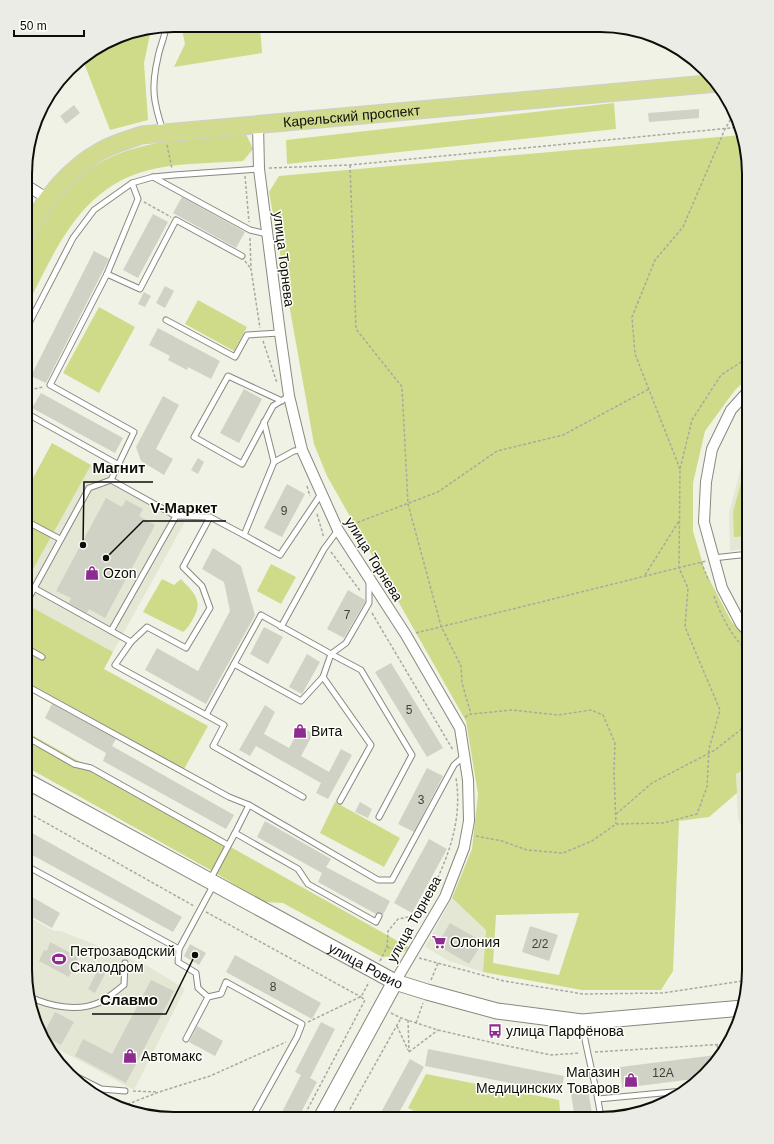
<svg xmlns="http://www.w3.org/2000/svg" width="774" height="1144" font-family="Helvetica,sans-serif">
<rect width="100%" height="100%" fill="#f0f2e6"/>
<g fill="#e3e7d4">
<path d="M749 444V548L730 551 729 513 746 448Z"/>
<path d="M91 465 187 518 113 652 26 604V582Z"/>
<path d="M749 749V841H748L738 819 736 774 748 768Z"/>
<path d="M452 898 486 930 483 972 449 961 425 947Z"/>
<path d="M25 915 54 931H61L146 965 185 989 134 1090 45 1042 36 1027 25 970Z"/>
</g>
<g fill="#cfdb89" fill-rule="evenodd">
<path d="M181 25H260L262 53 174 67 185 44Z"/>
<path d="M151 29 144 63 148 120 110 130 82 58 126 33Z"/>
<path d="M614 103 616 129 287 164 286 140Z"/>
<path d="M246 134 253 149 243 161C215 163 185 163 158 168 82 182 57 247 26 308 26 293 23 264 26 250 29 237 40 224 47 214 97 138 166 141 246 134Z"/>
<path d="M741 135 749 174V377L735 390 705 431 693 483V531L705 571 731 621 749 642 748 768 736 774 737 793 709 817 679 821 673 971 661 990H582L483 972 486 930 452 898 472 849 478 794 466 721 327 476 314 444 269 192 279 176ZM579 913 559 975 493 963 496 915Z"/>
<path d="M198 300 247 327 234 351 185 324Z"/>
<path d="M99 307 135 327 99 393 63 373Z"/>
<path d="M52 443 91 465 26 582V491Z"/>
<path d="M749 453V536L734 537 733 512Z"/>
<path d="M271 564 296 577 281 604 257 591Z"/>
<path d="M162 579 174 585 181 579C192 591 204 600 194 617 191 623 188 628 183 632L143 612Z"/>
<path d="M26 604 113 652 104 669 208 726 184 769 25 681Z"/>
<path d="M25 731 410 948 397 956 382 957 283 903 263 902 214 872 25 766Z"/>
<path d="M335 802 400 838 384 867 320 833Z"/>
<path d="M426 1074 559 1100 561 1119H426V1117L408 1108Z"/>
</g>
<g fill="#d0d2c6">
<path d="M74 105 80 113 66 124 60 116Z"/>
<path d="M699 109V118L649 122 648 113Z"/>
<path d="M182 197 245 232 236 248 173 213Z"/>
<path d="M153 214 168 222 138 278 123 270Z"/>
<path d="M94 251 109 259 46 383 31 376Z"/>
<path d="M165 286 174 291 165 308 156 303Z"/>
<path d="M144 292 151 296 145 307 138 304Z"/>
<path d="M158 328 220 361 211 379 188 367 187 370 168 360 170 356 149 345Z"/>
<path d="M244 389 262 399 239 443 220 433Z"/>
<path d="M41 393 123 438 115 453 32 408Z"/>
<path d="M163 396 179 405 156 449 173 459 164 475 141 461 136 447Z"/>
<path d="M198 458 204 462 198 474 191 470Z"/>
<path d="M287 484 305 494 282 537 264 528Z"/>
<path d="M106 498 122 507 126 500 143 509 139 516 155 525 105 618 89 609 87 613 69 603 71 598 56 591Z"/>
<path d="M213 548 241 566 255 615 206 704 145 670 157 648 198 671 230 611 224 582 202 569Z"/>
<path d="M348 590 365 600V602L344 638 327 629Z"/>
<path d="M264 627 283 637 268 664 250 654Z"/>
<path d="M307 654 320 662 302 694 289 687Z"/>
<path d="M391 663 443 748 427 757 375 672Z"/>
<path d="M52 704 116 739 112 746 234 815 226 829 103 761 106 753 45 718Z"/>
<path d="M265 705 275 712 264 734 289 748 301 726 313 734 301 756 329 772 341 749 352 755 328 799 316 793 321 783 256 746 250 756 239 750Z"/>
<path d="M427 768 443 776 414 832 398 824Z"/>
<path d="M360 802 372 809 368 818 355 812Z"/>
<path d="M265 821 331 859 326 867 390 901 383 915 379 912 376 914 318 882 322 873 257 837Z"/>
<path d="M25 829 182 917 173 932 25 851Z"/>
<path d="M429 839 447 849 412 913 394 903Z"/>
<path d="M25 893 60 913 52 928 25 913Z"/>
<path d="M450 923 483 942 469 964 437 945Z"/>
<path d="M530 926 558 935 549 961 522 952Z"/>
<path d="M50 942 78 957 69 977 39 961 44 950 47 951Z"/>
<path d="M190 944 206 953 199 965 184 956Z"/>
<path d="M235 955 321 1003 312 1019 226 972Z"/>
<path d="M99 968 106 972 95 993 88 989Z"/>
<path d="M151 980 174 991 126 1083 75 1056 83 1039 112 1054Z"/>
<path d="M55 1012 74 1022 61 1045 43 1035Z"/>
<path d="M321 1022 335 1029 310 1078 317 1082 298 1118H279L301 1075 295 1072Z"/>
<path d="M197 1026 223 1041 215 1056 189 1042Z"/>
<path d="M428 1049 564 1076 561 1093 425 1066Z"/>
<path d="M716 1055 717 1062 695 1084 694 1079 622 1088 620 1067Z"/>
<path d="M410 1059 424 1067 396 1118H383L379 1116Z"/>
<path d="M588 1090 593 1119H575L571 1094Z"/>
</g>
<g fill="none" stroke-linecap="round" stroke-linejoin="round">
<defs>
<g id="lane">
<path d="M163 131C153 101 151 87 158 57 160 46 165 37 166 26"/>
<path d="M153 177 250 230 267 234"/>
<path d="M107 274 138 199 132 183"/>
<path d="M166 320 235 357 247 335 280 333"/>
<path d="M26 329 73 238 94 210 132 183 153 177 174 175 259 169"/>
<path d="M282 401 228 376 194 437 242 464 273 406 289 396"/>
<path d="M26 413 119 465"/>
<path d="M264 422 274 462"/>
<path d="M111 480 176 516 210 517 244 535 274 462 294 451 302 450"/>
<path d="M210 517 183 567 202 586 210 608 186 648 147 627 131 642 115 665 206 715 261 615 331 654 346 643 369 603V581"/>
<path d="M26 521 60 539"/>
<path d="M244 535 280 555 321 494"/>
<path d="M713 558 749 554"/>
<path d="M34 588 131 642"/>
<path d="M26 603 89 488 111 480 134 432 50 385 107 274 140 289 176 220 242 256"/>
<path d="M281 627 324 549 338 530"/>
<path d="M111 631 176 516"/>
<path d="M26 648 42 657"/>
<path d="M234 664 301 701 323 677 331 654 361 670 412 755 379 817"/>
<path d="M323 677 371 745 340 801"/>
<path d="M25 685 229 797 249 805 378 880H392L454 765 464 756"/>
<path d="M206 715 224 725 213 746 303 797"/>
<path d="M25 736 74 764 91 768 228 845"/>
<path d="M235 833 249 805"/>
<path d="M25 865 179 949 214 884"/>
<path d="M210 880 235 833 298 869 308 884 376 922 379 916"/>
<path d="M179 949 178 962 196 973 198 988 208 997"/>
<path d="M30 997C49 1006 77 1012 98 1003 107 999 116 991 124 985L125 963"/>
<path d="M582 1023C587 1055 597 1087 601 1119"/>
<path d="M186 1039 208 997 221 994 226 982 302 1024 297 1037 252 1118"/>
<path d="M67 1072 101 1089 125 1091"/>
<path d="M598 1099 683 1091V1092"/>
</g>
<g id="street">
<path d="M258 125 259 169 280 333 289 396 302 450 338 530 406 635 460 728 468 780 469 821 464 848 445 897 395 982"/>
<path d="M26 185 48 199"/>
<path d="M749 633 741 624 722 588 704 522 706 482 712 449 731 410 749 390"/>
</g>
<g id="secondary">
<path id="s1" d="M25 780 395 982 427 992 497 1011 582 1022 743 1008"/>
<path d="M321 1118 395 982"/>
</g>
<g id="primary">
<path id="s2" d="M26 234C43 202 67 170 99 152 112 144 127 140 142 135L718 83"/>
</g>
</defs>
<use href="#lane" stroke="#87897e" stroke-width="7"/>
<use href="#street" stroke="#87897e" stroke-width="12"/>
<use href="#secondary" stroke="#87897e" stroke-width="17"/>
<use href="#primary" stroke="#cfcfce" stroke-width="19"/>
<g stroke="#a8a9a0" stroke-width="1.5" stroke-dasharray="3 2" stroke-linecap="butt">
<path d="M167 145 172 169"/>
<path d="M350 165 356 329 402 387 408 504 441 626 461 666 462 683 471 714"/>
<path d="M269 168 350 165 740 127"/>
<path d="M245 176 249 222"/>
<path d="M144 202 171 217"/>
<path d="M250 238 251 269 260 328"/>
<path d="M245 261 251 269"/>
<path d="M263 341 277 383"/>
<path d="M26 384 34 389 43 387"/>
<path d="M680 469 635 354 632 317 655 260 683 227 725 129 735 112"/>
<path d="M307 486 310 496"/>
<path d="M317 514 324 538"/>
<path d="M348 526 438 492 497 451 563 435 649 389"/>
<path d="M331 552 361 592"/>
<path d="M701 562 709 581"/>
<path d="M645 575 679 521"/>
<path d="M714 596C721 616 732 638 749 652"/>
<path d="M372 613 453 750"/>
<path d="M416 633 706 561"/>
<path d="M465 717 471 714 512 710 558 715 591 710 603 715 615 743 614 773 616 824"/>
<path d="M25 811 194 906"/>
<path d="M616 814 652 783 715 750 749 723"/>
<path d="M476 836 502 841 527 850 563 853 592 841 616 824 663 823 697 814 707 787 709 749 720 710 685 627 688 588 679 568 680 469 692 420 721 375 749 357"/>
<path d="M206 912 361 997"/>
<path d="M387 947 402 952"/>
<path d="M419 958 504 981 583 994 663 993 749 980"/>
<path d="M380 961 387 947 388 931 398 919 419 915C442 872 464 828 456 778"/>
<path d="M431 980 438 963"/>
<path d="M391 1013 401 1018 438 1030 498 1044 551 1055 580 1053"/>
<path d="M408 1020 409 1052"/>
<path d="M308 1022 360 997"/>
<path d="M416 1023 423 1003"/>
<path d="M397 1026 408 1050"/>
<path d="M717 1045 720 1057"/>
<path d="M409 1052 438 1030"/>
<path d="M595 1052 727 1044"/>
<path d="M133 1091 157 1092"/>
<path d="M118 1108 159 1092 210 1076 286 1042"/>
<path d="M303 1118 365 1000 361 997 369 982"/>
<path d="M345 1118 401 1018"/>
</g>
<use href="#lane" stroke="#fff" stroke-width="5"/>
<use href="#street" stroke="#fff" stroke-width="10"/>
<use href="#secondary" stroke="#fff" stroke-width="15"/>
<use href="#primary" stroke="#d2db8d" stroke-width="17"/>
</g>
<defs>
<symbol id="shop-bare" viewBox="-9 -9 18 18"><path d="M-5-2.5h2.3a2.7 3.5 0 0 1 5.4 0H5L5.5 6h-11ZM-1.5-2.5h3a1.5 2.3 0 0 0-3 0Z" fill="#8e2b93" stroke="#fdfff8" stroke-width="2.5" paint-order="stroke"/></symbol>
<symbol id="supermarket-bare" viewBox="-9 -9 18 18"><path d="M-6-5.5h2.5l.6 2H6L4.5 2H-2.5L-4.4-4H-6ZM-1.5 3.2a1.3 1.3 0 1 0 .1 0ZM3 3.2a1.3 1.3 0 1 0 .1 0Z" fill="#8e2b93" stroke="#fdfff8" stroke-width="2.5" paint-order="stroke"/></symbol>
<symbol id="stadium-bare" viewBox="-9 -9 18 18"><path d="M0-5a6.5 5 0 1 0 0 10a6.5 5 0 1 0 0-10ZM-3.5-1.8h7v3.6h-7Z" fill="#8e2b93" stroke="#fdfff8" stroke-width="2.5" paint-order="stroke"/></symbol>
<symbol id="bus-bare" viewBox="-9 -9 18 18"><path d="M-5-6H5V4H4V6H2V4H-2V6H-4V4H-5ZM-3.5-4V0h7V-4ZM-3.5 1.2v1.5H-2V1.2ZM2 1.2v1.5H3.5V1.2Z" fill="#8e2b93" stroke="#fdfff8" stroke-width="2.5" paint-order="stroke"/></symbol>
</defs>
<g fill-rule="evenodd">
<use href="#shop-bare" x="82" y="563" width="20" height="20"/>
<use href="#shop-bare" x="290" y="721" width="20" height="20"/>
<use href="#supermarket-bare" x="429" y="932" width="20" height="20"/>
<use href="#stadium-bare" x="49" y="949" width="20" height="20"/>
<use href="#bus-bare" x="485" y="1021" width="20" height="20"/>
<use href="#shop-bare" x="120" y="1046" width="20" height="20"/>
<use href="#shop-bare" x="621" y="1070" width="20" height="20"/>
</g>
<g text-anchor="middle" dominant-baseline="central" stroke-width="3" stroke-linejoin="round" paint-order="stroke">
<g font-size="12" fill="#3e3f39">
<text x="284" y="511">9</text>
<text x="347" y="615">7</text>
<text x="409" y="710">5</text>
<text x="421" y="800">3</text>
<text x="540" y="944">2/2</text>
<text x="273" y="987">8</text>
<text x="663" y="1073">12А</text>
</g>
<g font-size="14" fill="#0d0e0a" stroke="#fdfff8">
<text stroke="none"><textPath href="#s2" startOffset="368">Карельский проспект</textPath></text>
<text transform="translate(284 259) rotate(83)">улица Торнева</text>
<text transform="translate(374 559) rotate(58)">улица Торнева</text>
<text transform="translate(414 919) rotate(-61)">улица Торнева</text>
<text stroke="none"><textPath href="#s1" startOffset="388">улица Ровио</textPath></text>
</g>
<g font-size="14" fill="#0d0e0a" stroke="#fdfff8" text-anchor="start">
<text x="103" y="573">Ozon</text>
<text x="311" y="731">Вита</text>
<text x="450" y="942">Олония</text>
<text x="70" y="951">Петрозаводский<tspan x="70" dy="16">Скалодром</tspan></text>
<text x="506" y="1031">улица Парфёнова</text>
<text x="141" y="1056">Автомакс</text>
<text x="620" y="1072" text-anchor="end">Магазин<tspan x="620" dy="16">Медицинских Товаров</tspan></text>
</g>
</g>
<path d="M0 0H774V1144H0ZM174 32H600A142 142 0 0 1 742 174V970A142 142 0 0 1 600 1112H174A142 142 0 0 1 32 970V174A142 142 0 0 1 174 32Z" fill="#eaece5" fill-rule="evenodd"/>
<path fill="none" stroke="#0d0e0a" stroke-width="2" d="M174 32H600A142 142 0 0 1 742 174V970A142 142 0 0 1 600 1112H174A142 142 0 0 1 32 970V174A142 142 0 0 1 174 32Z"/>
<path fill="none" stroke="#0d0e0a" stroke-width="1.5" d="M83 545L84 482H153M106 558L143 521H226M195 955L166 1014H92"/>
<g fill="#0d0e0a" stroke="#fdfff8" stroke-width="1.5">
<circle cx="83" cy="545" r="4"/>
<circle cx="106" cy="558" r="4"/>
<circle cx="195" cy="955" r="4"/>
</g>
<g font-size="15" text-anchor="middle" font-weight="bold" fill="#0d0e0a" stroke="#fdfff8" stroke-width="3" stroke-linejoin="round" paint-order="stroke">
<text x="119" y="473">Магнит</text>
<text x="184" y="513">V-Маркет</text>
<text x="129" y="1005">Славмо</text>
</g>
<path d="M14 30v6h70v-6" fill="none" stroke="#0d0e0a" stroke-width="2"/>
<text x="20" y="30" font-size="12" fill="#0d0e0a" stroke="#fdfff8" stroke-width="3" paint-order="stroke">50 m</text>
</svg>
